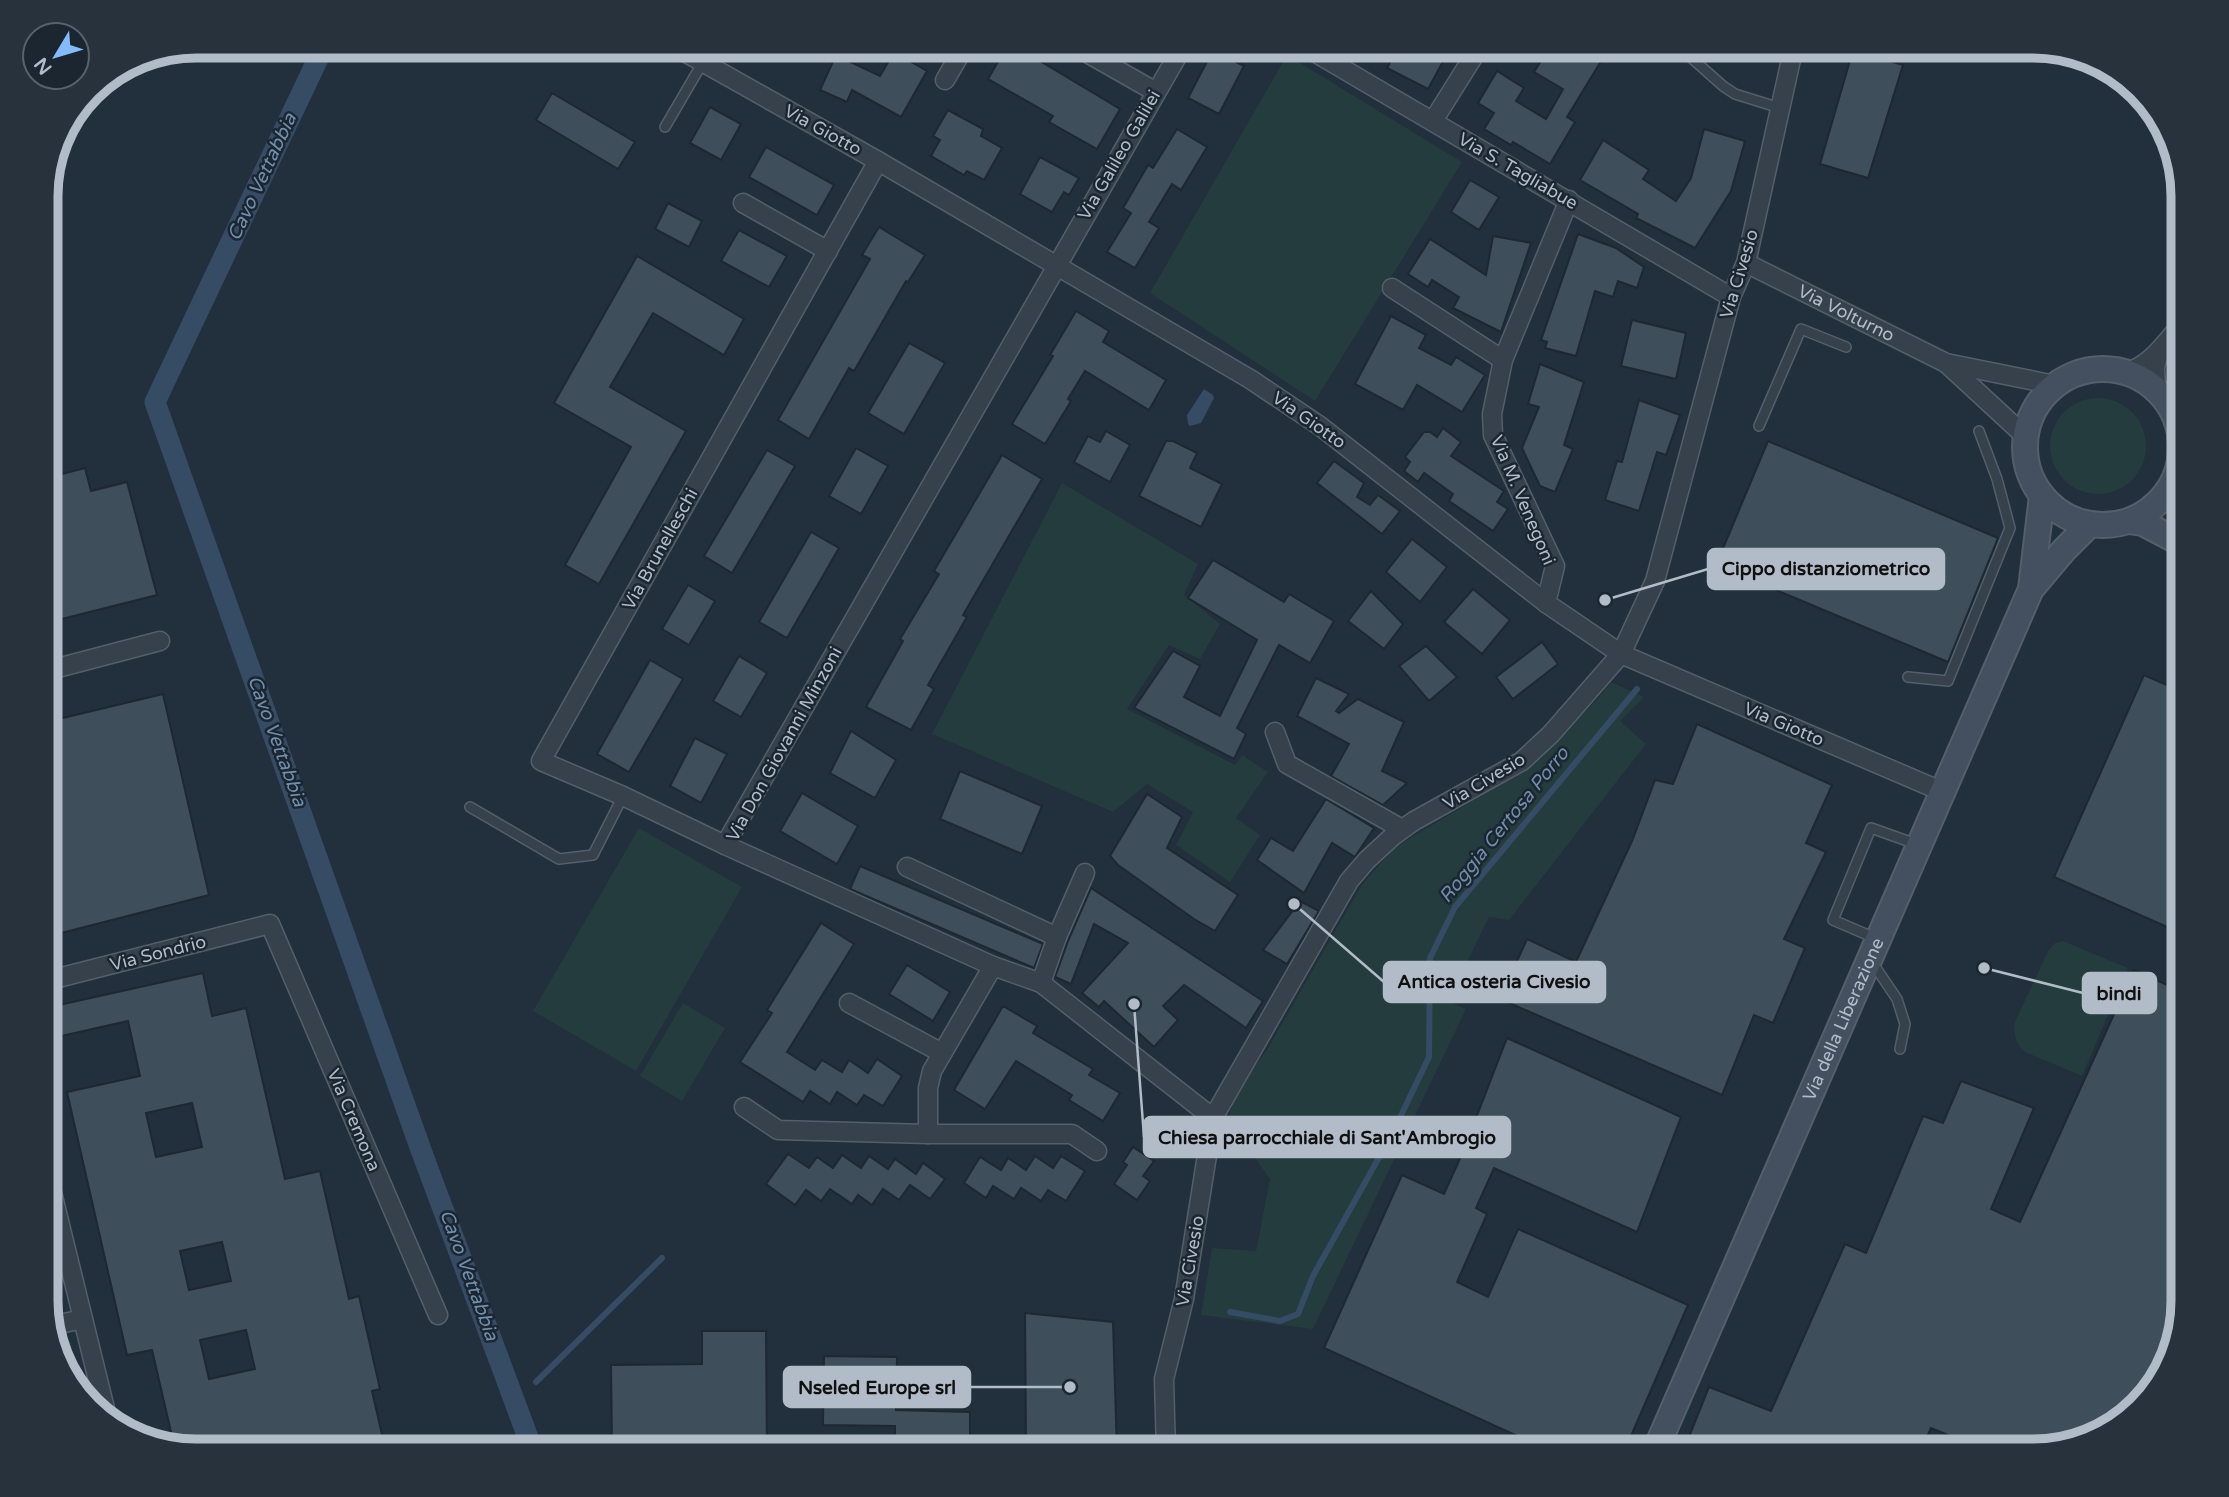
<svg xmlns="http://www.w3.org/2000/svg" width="2229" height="1497" font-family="'Varela Round',sans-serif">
<rect width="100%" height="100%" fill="#222f3c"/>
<g fill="#243c3d">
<path d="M1287 55 1462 162 1315 401 1150 293Z"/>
<circle cx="2098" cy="446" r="48"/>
<path d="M1062 483 1198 564 1184 595 1220 624 1200 659 1169 645 1127 709 1235 765 1242 755 1268 772 1236 818 1260 835 1230 882 1176 845 1193 812 1147 784 1113 812 932 734Z"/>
<path d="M1611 682 1644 697 1620 721 1646 744 1509 920 1489 917 1448 1001 1466 1009 1313 1329 1201 1315 1212 1248 1256 1251 1270 1179 1228 1120 1235 1093 1267 1050 1361 886 1395 847 1518 774 1597 700Z"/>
<path d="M639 828 742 887 636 1071 533 1011Z"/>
<path d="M2063 941 2128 968 2082 1076 2025 1052C2016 1044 2014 1037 2014 1024L2048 951 2055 943Z"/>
<path d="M683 1003 725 1028 682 1101 640 1076Z"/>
<path d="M70 1340 84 1396 65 1376 56 1344Z"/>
</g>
<path fill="#354c64" d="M1204 389 1213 395 1214 398 1201 423 1190 426 1188 424 1187 415Z"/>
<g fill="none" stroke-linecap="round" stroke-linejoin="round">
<g stroke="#354c64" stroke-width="6">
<path d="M1230 1312 1280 1321 1298 1314 1313 1276 1392 1134 1429 1057 1430 958 1455 907 1637 689"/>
<path d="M536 1382 662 1258"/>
</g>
<path stroke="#354c64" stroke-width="21" d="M324 46 155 402 421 1150 533 1451"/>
</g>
<g fill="#3e4e5b" stroke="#1d2833" stroke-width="2" fill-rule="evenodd">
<path d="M1007 46H1015L1120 109 1097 149 1049 122 1053 116 988 79Z"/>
<path d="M1399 46H1425L1446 56 1428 89 1387 68Z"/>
<path d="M1560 46H1583L1603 58 1567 117 1575 122 1550 164 1513 142 1511 145 1484 129 1494 113 1478 103 1497 71 1524 88 1516 101 1546 119 1563 89 1534 72 1548 50 1555 54Z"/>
<path d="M1213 50 1244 66 1219 114 1188 98Z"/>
<path d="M1853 50 1903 65 1868 178 1820 164Z"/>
<path d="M894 52 927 71 901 117 852 90 847 102 820 90 836 55 880 76Z"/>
<path d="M552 93 635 142 618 169 536 120Z"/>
<path d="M710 107 741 124 721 160 690 143Z"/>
<path d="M948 110 983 129 981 136 1002 148 984 180 967 171 964 175 931 156 940 140 933 136Z"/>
<path d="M1177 129 1207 147 1181 190 1172 184 1149 222 1159 228 1135 268 1107 252 1131 213 1123 208 1148 165 1153 168Z"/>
<path d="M1704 129 1745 141 1731 191 1695 248 1636 218 1638 214 1580 180 1603 140 1649 170 1643 179 1676 201 1691 178Z"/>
<path d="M766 147 834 185 817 215 749 177Z"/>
<path d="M1040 157 1079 178 1069 195 1064 192 1052 212 1020 194Z"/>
<path d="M1470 180 1499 197 1479 230 1451 212Z"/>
<path d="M668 203 702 221 689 247 655 229Z"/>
<path d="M879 227 925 255 908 282 906 281 854 371 849 368 809 439 778 420 870 259 862 255Z"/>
<path d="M739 230 787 256 769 287 721 261Z"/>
<path d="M1578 234 1616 248 1644 267 1637 288 1618 281 1613 297 1595 291 1576 356 1545 348 1547 342 1541 340Z"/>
<path d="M1493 236 1531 243 1501 332 1453 308 1459 297 1432 280 1428 287 1408 274 1430 239 1486 275Z"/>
<path d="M637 256 744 319 724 355 653 313 610 387 686 431 599 584 565 565 631 447 554 403Z"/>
<path d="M1076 311 1109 331 1103 342 1166 380 1149 410 1085 371 1068 399 1071 401 1045 444 1012 424 1053 356 1050 355Z"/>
<path d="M1391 316 1426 335 1419 348 1451 365 1456 357 1485 375 1462 412 1417 385 1403 410 1355 384Z"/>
<path d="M1632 320 1686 333 1676 379 1621 366Z"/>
<path d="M909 343 945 363 904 434 868 413Z"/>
<path d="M1540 364 1584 382 1564 445 1573 449 1555 492 1540 486 1522 448 1539 407 1528 404Z"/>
<path d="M1639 400 1680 415 1666 455 1657 452 1639 511 1605 500 1617 461 1622 462Z"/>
<path d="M1443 428 1461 442 1451 456 1504 491 1497 502 1508 509 1493 531 1449 501 1453 494 1424 473 1418 482 1404 471 1410 462 1405 457 1424 432H1430L1437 437Z"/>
<path d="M1106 431 1130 445 1110 482 1074 462 1088 436 1100 442Z"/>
<path d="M1166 441H1173L1197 453 1190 468 1222 484 1201 527 1139 496Z"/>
<path d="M1768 441 1998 538 1948 662 1716 565Z"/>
<path d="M856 448 888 466 861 514 829 496Z"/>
<path d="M767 450 795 466 732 573 704 556Z"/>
<path d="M1002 455 1042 479 963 615 967 617 928 685 934 689 911 730 866 707 903 641 900 639 939 574 934 571Z"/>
<path d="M1334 461 1364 483 1357 497 1370 505 1378 495 1400 511 1382 534 1317 483Z"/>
<path d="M85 468 91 491 127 482 157 595 46 623V478Z"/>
<path d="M811 532 839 548 787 638 759 622Z"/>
<path d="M1412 539 1447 567 1420 602 1386 572Z"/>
<path d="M1213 560 1284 602 1289 594 1334 621 1310 663 1279 645 1237 728 1246 734 1234 759 1134 708 1173 651 1200 666 1184 697 1220 716 1257 640 1188 598Z"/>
<path d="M688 585 715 601 689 645 662 629Z"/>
<path d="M1473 589 1510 620 1482 654 1444 622Z"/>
<path d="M1371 591 1403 624 1384 649 1348 621Z"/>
<path d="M1542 642 1558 664 1513 699 1496 677Z"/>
<path d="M1426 646 1457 677 1429 701 1399 666Z"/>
<path d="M739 656 767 673 741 717 713 701Z"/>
<path d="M650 660 683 679 629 772 597 754Z"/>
<path d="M2144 675 2183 692V934L2054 877Z"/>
<path d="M1316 678 1349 694 1336 711 1339 713 1358 699 1404 722 1382 771 1407 783 1383 805 1331 776 1349 744 1297 716Z"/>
<path d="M163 694 209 895 46 937V722Z"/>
<path d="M1697 724 1832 785 1806 843 1826 852 1784 939 1805 948 1773 1023 1754 1015 1722 1095 1500 999 1527 939 1576 962 1632 841 1655 780 1673 784Z"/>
<path d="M851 731 896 760 875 798 830 773Z"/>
<path d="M695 738 727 754 701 803 670 786Z"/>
<path d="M960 771 1042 806 1022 854 940 819Z"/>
<path d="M802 793 858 826 837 864 780 831Z"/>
<path d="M1147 794 1182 817 1167 848 1238 895 1215 931 1194 919 1118 865 1110 856Z"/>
<path d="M1326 799 1374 828 1355 857 1332 843 1304 893 1257 860 1271 838 1293 851Z"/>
<path d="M860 866 1043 944 1034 968 850 889Z"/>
<path d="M1091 888 1263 1001 1246 1028 1184 985 1163 1006 1178 1020 1154 1047 1104 1001 1099 1007 1082 993 1128 943 1094 924 1071 984 1055 977 1068 941Z"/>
<path d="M1300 901 1319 911 1287 964 1263 950Z"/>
<path d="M821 923 854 944 787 1052 815 1070 822 1060 842 1072 849 1060 868 1073 877 1059 902 1076 883 1106 864 1095 857 1105 837 1092 830 1104 810 1091 803 1102 740 1062 772 1013 767 1010Z"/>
<path d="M907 965 950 992 933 1021 889 994Z"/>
<path d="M2134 970 2183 992V1301L2156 1387 2100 1436 2034 1451H1987L1931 1428 1920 1452H1683L1709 1387 1771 1411 1845 1244 1866 1253 1923 1116 1943 1123 1961 1081 2034 1108 1991 1209 2020 1222Z"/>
<path d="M203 973 212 1016 246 1008 285 1179 320 1171 349 1299 359 1296 380 1389 372 1391 386 1452H196L174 1445 152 1350 127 1355 67 1092 140 1076 128 1021 57 1037 50 1007ZM192 1103 202 1147 156 1157 146 1113ZM222 1242 231 1281 189 1290 180 1251ZM246 1330 255 1369 209 1379 200 1340Z"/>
<path d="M1003 1006 1037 1026 1033 1033 1093 1069 1089 1075 1120 1093 1103 1121 1069 1100 1072 1095 1016 1061 985 1109 954 1090Z"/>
<path d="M1507 1038 1681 1117 1637 1232 1494 1168 1476 1208 1487 1214 1457 1282 1488 1297 1518 1229 1688 1305 1624 1452H1553L1324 1348 1402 1175 1444 1194 1462 1154Z"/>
<path d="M1133 1147 1154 1161 1143 1176 1150 1181 1137 1200 1114 1184 1127 1165 1123 1162Z"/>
<path d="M788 1154 809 1168 817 1157 833 1168 842 1155 861 1168 869 1156 888 1169 895 1159 916 1174 923 1163 945 1179 930 1199 910 1185 899 1200 883 1189 872 1205 858 1195 852 1204 830 1189 821 1201 806 1190 795 1205 766 1184Z"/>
<path d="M1035 1156 1053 1168 1061 1156 1085 1171 1066 1201 1048 1190 1041 1201 1021 1188 1014 1199 993 1186 986 1198 964 1183 980 1157 1001 1170 1008 1158 1026 1170Z"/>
<path d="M1025 1313 1113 1322 1117 1452H1026Z"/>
<path d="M702 1331H766L767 1452H612L611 1365 702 1364Z"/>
<path d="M824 1356 897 1357 896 1410 970 1412V1452H895V1426L823 1425Z"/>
</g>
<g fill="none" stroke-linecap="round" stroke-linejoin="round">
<defs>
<g id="lane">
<path d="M1678 46 1723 86 1735 94 1780 108"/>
<path d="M665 127 703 62"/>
<path d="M1759 426 1801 329 1846 347"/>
<path d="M1908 677 1948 681 2010 528 1997 479 1979 431"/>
<path d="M470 807 559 859 593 855 623 796"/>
<path d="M1877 939 1833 920 1871 828 1916 844"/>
<path d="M1872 962 1897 999 1905 1024 1900 1049"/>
</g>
<g id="street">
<path d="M674 46 878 161 1250 379 1320 426 1546 603 1621 654 1941 791"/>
<path d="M1075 46 1156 92"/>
<path d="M1183 46 725 845 993 966 1041 983 1213 1118"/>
<path d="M1304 46 1731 297"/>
<path d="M945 80 965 46"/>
<path d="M1433 121 1480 46"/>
<path d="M743 203 828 251"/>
<path id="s1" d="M1746 263 1946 363 2055 385"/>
<path d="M1392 288 1503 360"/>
<path d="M1946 363 2025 436"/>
<path d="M2127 372C2152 365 2166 341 2183 323"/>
<path d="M2156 389 2155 367 2160 350"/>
<path d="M1546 603 1555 566 1493 435 1492 414 1503 360 1569 200"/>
<path d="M46 671 160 641"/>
<path d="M1275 732 1287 764 1402 829"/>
<path d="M725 845 623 796 541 761 878 161"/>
<path d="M907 867 1057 937"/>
<path d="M46 981 270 924 438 1315"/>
<path d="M1041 983 1057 937 1085 873"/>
<path d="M849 1003 942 1053"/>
<path d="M744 1107 778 1130 928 1134H1072L1097 1151"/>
<path d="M928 1134V1088L932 1071 993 966"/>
<path d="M46 1168 108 1421"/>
<path d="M50 1326 83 1319"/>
<path d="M1166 1451 1164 1379 1184 1299 1213 1118 1349 881 1367 860 1393 836 1414 821 1522 761 1551 734 1621 654 1655 581 1731 297 1746 263 1794 46"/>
</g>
<g id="secondary">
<circle cx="2103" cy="447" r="78"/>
<path d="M2129 521 2143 523 2183 544"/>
<path d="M2032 588 2064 550 2090 524"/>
<path id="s2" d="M1655 1451 2031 589 2042 496"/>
</g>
</defs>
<use href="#lane" stroke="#545f6a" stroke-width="12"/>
<use href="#street" stroke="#545f6a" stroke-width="21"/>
<use href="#secondary" stroke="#545f6a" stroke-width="28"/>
<use href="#lane" stroke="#36414c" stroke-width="9"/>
<use href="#street" stroke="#36414c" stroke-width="18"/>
<use href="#secondary" stroke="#44505f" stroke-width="24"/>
</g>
<g text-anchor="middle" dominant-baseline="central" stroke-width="5" stroke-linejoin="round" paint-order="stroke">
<g font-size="18" fill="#b1bcc8" stroke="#1b2631">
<text transform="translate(823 130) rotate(29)">Via Giotto</text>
<text transform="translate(1119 155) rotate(-60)">Via Galileo Galilei</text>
<text transform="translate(1518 171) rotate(30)">Via S. Tagliabue</text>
<text transform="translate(1739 274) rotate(-73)">Via Civesio</text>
<text stroke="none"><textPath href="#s1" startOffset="112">Via Volturno</textPath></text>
<text transform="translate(1309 420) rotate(35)">Via Giotto</text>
<text transform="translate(1523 500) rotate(67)">Via M. Venegoni</text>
<text transform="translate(660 549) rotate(-61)">Via Brunelleschi</text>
<text transform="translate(1784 724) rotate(23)">Via Giotto</text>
<text transform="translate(784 744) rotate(-61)">Via Don Giovanni Minzoni</text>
<text transform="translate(1484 781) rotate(-31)">Via Civesio</text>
<text transform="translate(158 953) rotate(-14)">Via Sondrio</text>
<text stroke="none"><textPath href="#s2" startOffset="471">Via della Liberazione</textPath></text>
<text transform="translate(354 1120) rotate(67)">Via Cremona</text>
<text transform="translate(1190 1261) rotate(-80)">Via Civesio</text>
</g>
<g font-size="19" font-style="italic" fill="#708fac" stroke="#1b2631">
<text transform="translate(262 177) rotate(-65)">Cavo Vettabbia</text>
<text transform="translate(277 741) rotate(70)">Cavo Vettabbia</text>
<text transform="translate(1504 825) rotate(-51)">Roggia Certosa Porro</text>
<text transform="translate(469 1275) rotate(70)">Cavo Vettabbia</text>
</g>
</g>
<path d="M0 0H2229V1497H0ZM196 58H2033A138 138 0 0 1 2171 196V1301A138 138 0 0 1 2033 1439H196A138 138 0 0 1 58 1301V196A138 138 0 0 1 196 58Z" fill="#27323d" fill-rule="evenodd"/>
<path fill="none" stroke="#b1bcc8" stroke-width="9" d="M196 58H2033A138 138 0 0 1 2171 196V1301A138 138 0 0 1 2033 1439H196A138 138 0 0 1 58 1301V196A138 138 0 0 1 196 58Z"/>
<path fill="none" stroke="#b1bcc8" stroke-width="2.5" d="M1605 600L1708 569M1294 904L1384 982M1984 968L2083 993M1134 1004L1144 1137M1070 1387L970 1387"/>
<g fill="#b1bcc8" stroke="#1b2631" stroke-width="2.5">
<circle cx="1605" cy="600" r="7"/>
<circle cx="1294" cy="904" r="7"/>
<circle cx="1984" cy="968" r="7"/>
<circle cx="1134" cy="1004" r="7"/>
<circle cx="1070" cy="1387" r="7"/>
</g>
<g fill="#b1bcc8" stroke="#b1bcc8" stroke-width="2.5">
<rect x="1708" y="549" width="236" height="40" rx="7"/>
<rect x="1384" y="962" width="221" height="40" rx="7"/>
<rect x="2083" y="973" width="73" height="40" rx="7"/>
<rect x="1144" y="1117" width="366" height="40" rx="7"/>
<rect x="784" y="1367" width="186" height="40" rx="7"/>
</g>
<g font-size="19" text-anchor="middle" font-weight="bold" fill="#111">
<text x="1826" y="575">Cippo distanziometrico</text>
<text x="1494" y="988">Antica osteria Civesio</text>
<text x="2119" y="1000">bindi</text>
<text x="1327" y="1144">Chiesa parrocchiale di Sant'Ambrogio</text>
<text x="877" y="1394">Nseled Europe srl</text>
</g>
<g transform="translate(56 56) rotate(232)"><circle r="33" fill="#1b2631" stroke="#57626d" stroke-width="2"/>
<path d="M0-5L12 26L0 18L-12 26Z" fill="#83bbfb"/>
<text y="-10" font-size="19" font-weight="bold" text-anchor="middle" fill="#b1bcc8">N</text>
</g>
</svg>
